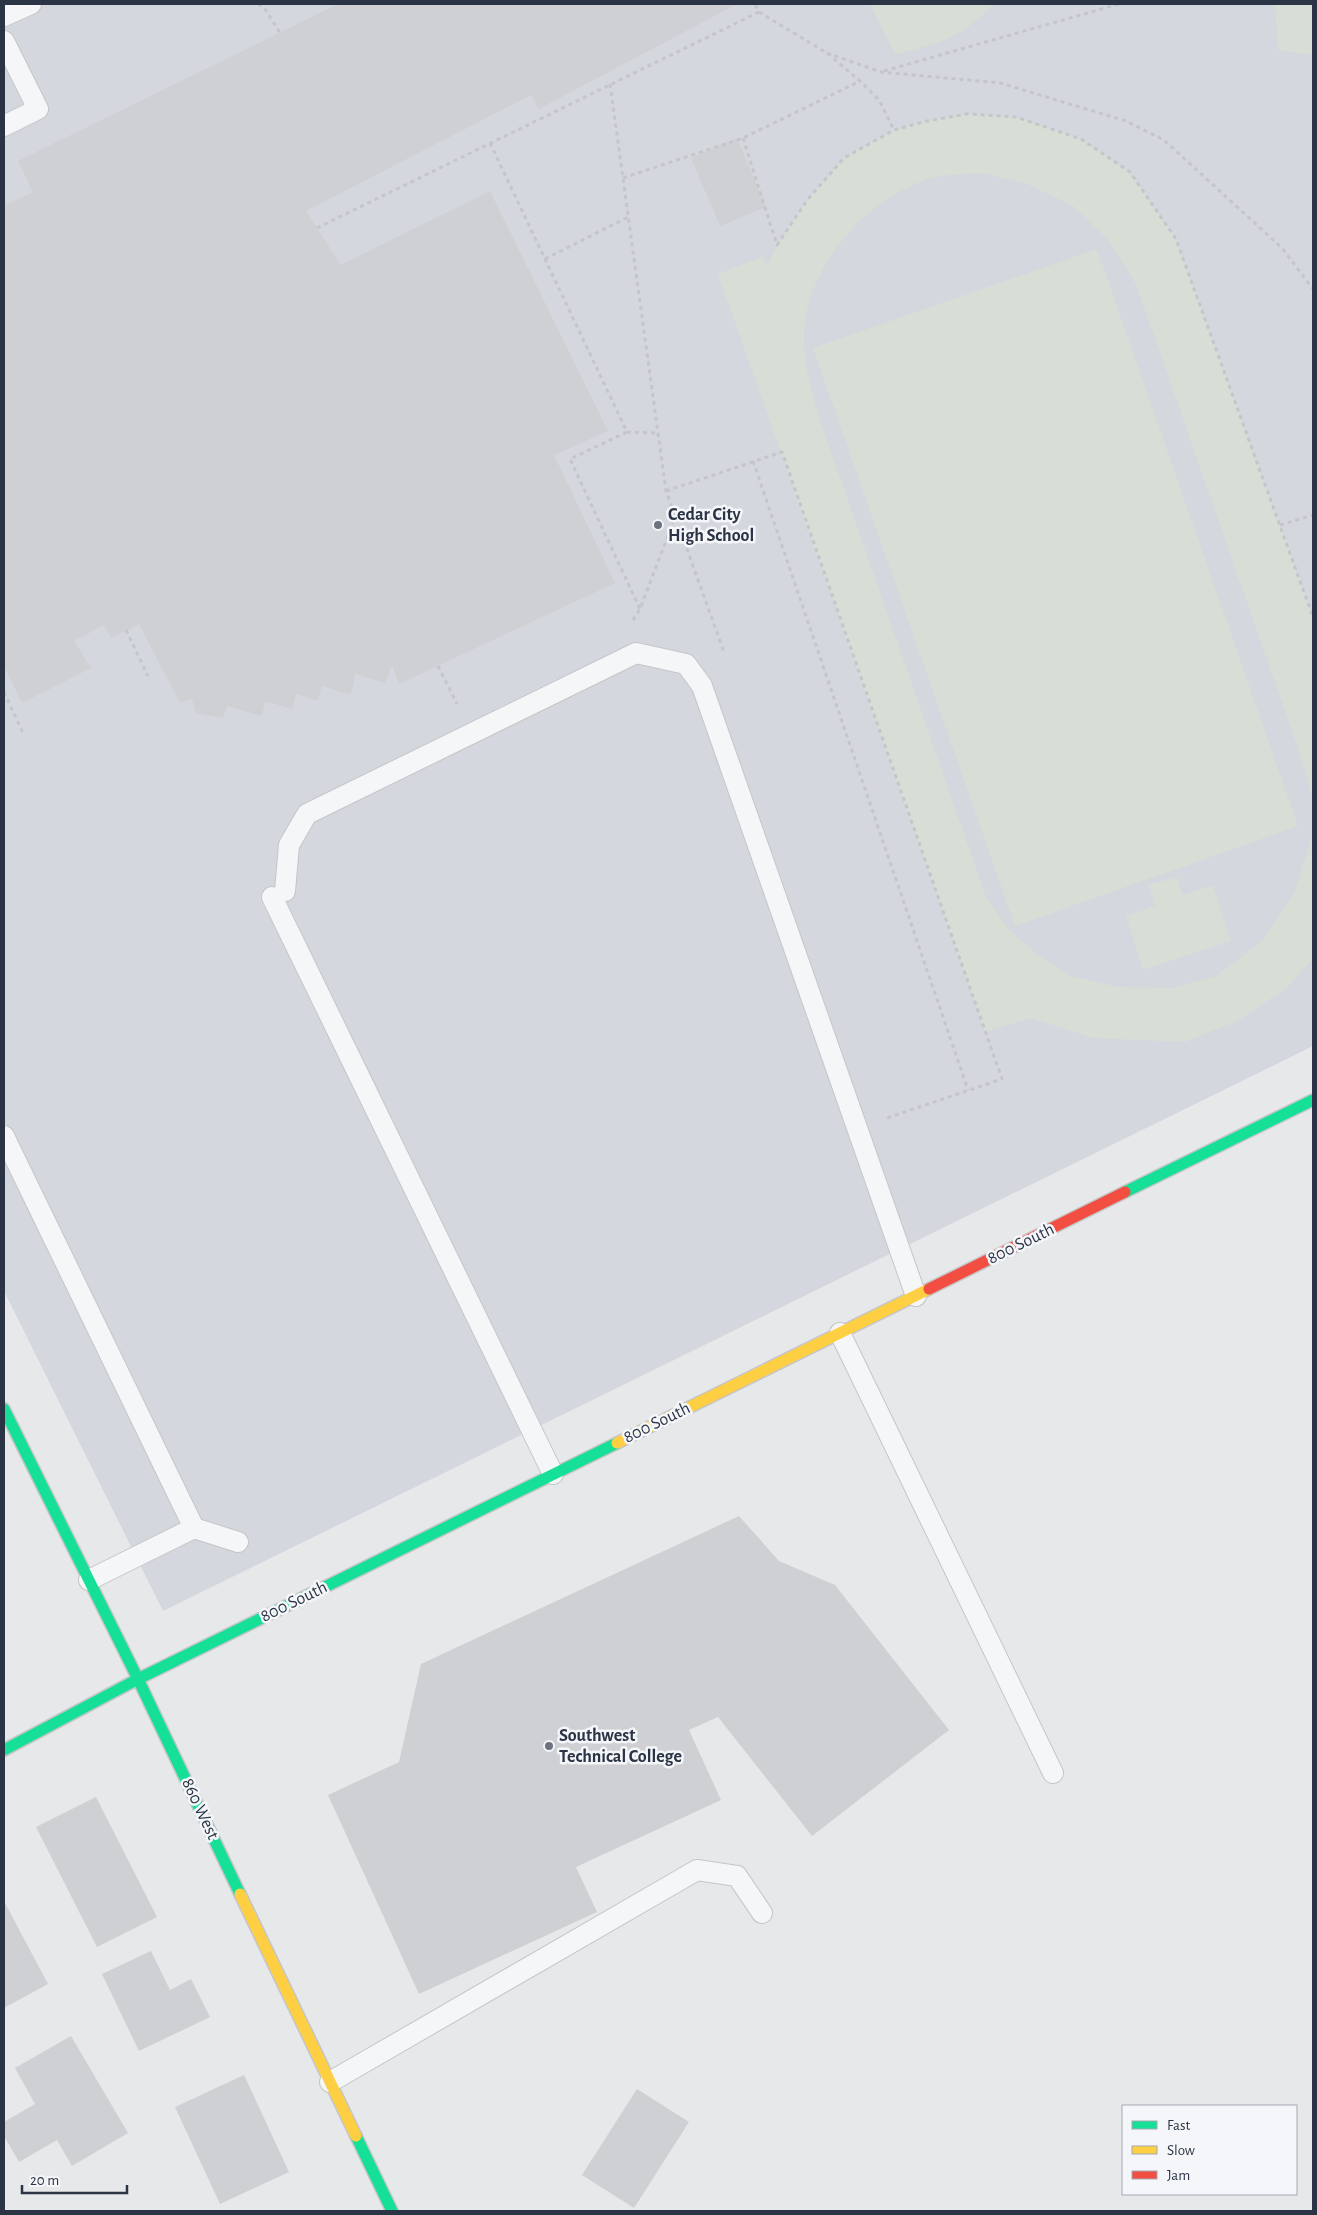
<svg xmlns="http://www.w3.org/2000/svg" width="1317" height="2215" font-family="'Alegreya Sans',sans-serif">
<rect width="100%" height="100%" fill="#e6e8ea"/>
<path fill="#d4d7dd" d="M4 4H1313V1046L163 1611 4 1291Z"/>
<g fill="#d6ded6" fill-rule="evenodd">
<path d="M870 4H994C960 38 941 44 895 54Z"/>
<path d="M1275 4H1313V55L1278 50Z"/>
<path d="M967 114 1016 117 1081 139 1130 172 1176 239 1313 617V959L1285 989 1237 1021 1185 1042 1093 1038 1031 1018 985 1032 718 274 762 257 767 266 777 245 808 199 844 158 894 130 927 121ZM982 173 1027 184 1073 206 1109 241 1136 284 1301 757 1313 799 1312 837 1294 893 1261 942 1216 976 1172 988 1118 987 1071 976 1037 955 1007 927 986 897 820 420C812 393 804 367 804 339 803 270 867 195 933 178 948 174 966 174 982 173Z"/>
<path d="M1097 249 1298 826 1015 926 813 348Z"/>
<path d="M1177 877 1183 895 1213 885 1231 941 1143 970 1126 916 1155 906 1149 885Z"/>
</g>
<g fill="#ced0d3">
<path d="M338 4H737L539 109 531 95 306 211 341 265 490 191 608 431 554 455 615 583 399 684 392 665 385 683 355 674 351 695 322 686 317 701 296 694 292 709 265 701 262 716 227 706 223 718 196 713 192 699 180 703 139 624 111 638 104 625 74 641 91 668 22 703 4 666V206L33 192 18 161Z"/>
<path d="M737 138 766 207 720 226 691 158Z"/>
<path d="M739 1516 779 1561 835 1585 949 1730 812 1836 718 1717 689 1730 721 1800 576 1867 597 1912 419 1994 328 1795 399 1762 421 1664Z"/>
<path d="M96 1797 157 1917 97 1947 36 1827Z"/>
<path d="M5 1903 48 1984 4 2008V1904Z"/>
<path d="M151 1951 170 1990 191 1979 210 2017 139 2051 102 1974Z"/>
<path d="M71 2036 128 2133 72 2166 57 2140 19 2162 4 2136V2122L35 2104 15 2068Z"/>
<path d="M244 2075 289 2172 220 2204 175 2107Z"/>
<path d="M637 2089 689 2122 634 2208 582 2175Z"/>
</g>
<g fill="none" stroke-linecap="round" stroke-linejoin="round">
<defs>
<g id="lane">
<path d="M4 16 31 4"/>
<path d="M4 41 38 109 4 126"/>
<path d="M285 891 289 845 307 814 636 653 686 664 702 686 916 1296"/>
<path d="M272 897 553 1474"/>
<path d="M4 1136 194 1528 238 1542"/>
<path d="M840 1333 1053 1773"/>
<path d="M89 1580 194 1528"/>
<path d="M330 2082 697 1870 737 1876 762 1913"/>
</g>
<g id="fast">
<path d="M1125 1192 1313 1100"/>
<path d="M4 1409 138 1679 240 1894"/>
<path d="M4 1750 138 1679 617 1443"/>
<path d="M356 2136 392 2211"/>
</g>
<g id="slow">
<path d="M617 1443 929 1289"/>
<path d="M240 1894 356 2136"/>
</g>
<path id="jam" d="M929 1289 1125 1192"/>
</defs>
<use href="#lane" stroke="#c4c6c8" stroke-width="22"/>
<use href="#fast" stroke="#c4c6c8" stroke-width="14"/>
<use href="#slow" stroke="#c4c6c8" stroke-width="14"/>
<use href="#jam" stroke="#c4c6c8" stroke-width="14"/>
<g stroke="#c5c6ca" stroke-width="3" stroke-dasharray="4 4" stroke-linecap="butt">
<path d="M258 4 265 9 280 33"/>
<path d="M759 12 827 53 860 81 879 100 894 130"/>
<path d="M827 53 881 72 1000 83 1126 121 1164 140 1282 248 1313 289"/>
<path d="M884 71 1119 4"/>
<path d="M610 84 666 491 724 652"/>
<path d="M743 138 777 245 808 199 844 158 894 130 927 121 967 114 1016 117 1081 139 1130 172 1176 239 1313 617"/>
<path d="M490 143 627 432 570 459 640 609"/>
<path d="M623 178 743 138 860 81"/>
<path d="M317 228 759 12 755 4"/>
<path d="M545 259 628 217"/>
<path d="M627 432 658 433"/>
<path d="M753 461 968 1090"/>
<path d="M666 491 782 452 1002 1079 884 1119"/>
<path d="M1280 525 1313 515"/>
<path d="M633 620 640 609 675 517"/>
<path d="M126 630 148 676"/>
<path d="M438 666 457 704"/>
<path d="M4 692 24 735"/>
</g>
<use href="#lane" stroke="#f5f6f7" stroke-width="20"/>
<use href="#fast" stroke="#16e098" stroke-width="11"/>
<use href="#slow" stroke="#ffcf43" stroke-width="11"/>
<use href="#jam" stroke="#f24e42" stroke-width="11"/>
</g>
<g fill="#6c737f" stroke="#f4f6f9" stroke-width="2">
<circle cx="658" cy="525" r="5"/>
<circle cx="549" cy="1746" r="5"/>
</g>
<g text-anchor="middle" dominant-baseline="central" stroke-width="5" stroke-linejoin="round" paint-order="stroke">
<g font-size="18" font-weight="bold" fill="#2b3445" stroke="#f4f6f9" text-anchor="start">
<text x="668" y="515">Cedar City<tspan x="668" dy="21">High School</tspan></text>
<text x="559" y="1736">Southwest<tspan x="559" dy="21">Technical College</tspan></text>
</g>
<g font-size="18" fill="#2b3445" stroke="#f4f6f9">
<text transform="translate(1021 1244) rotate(-26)">800 South</text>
<text transform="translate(657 1423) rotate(-26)">800 South</text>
<text transform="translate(294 1602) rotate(-26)">800 South</text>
<text transform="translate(200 1809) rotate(65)">860 West</text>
</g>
</g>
<rect width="1317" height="2215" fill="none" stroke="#2b3445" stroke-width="10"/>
<rect x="1122" y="2105" width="175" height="90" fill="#f4f6f9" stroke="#a4a8b1"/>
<rect x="1132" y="2121" width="25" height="8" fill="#16e098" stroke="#a4a8b1"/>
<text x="1167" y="2130" font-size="15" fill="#2b3445">Fast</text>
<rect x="1132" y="2146" width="25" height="8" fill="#ffcf43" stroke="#a4a8b1"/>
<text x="1167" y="2155" font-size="15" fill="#2b3445">Slow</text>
<rect x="1132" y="2171" width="25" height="8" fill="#f24e42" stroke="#a4a8b1"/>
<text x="1167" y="2180" font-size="15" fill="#2b3445">Jam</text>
<path d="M22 2185v8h105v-8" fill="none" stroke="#2b3445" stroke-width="2.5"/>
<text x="30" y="2185" font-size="15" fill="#2b3445" stroke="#f4f6f9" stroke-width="4" paint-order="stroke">20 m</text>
</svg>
